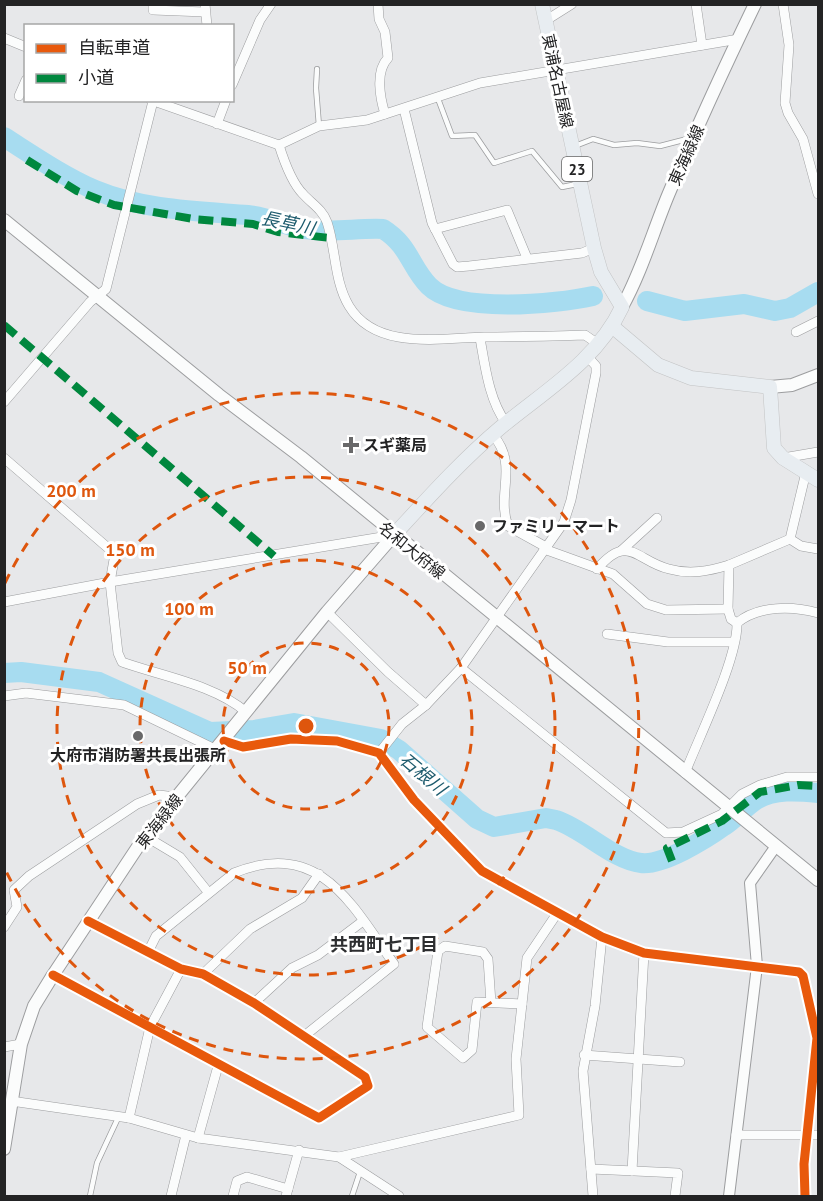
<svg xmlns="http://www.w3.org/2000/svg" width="823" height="1201" font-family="'PT Sans','Noto Sans JP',sans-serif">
<rect width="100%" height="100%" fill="#e7e8ea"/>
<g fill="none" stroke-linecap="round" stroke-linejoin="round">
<g stroke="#a7dcf0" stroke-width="20">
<path d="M4 137C34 156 63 176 95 190 143 210 197 211 248 215 271 217 291 229 314 230 337 232 360 228 383 229 410 246 410 267 429 286 457 314 556 304 593 296"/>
<path d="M647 301 685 311 744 304 775 311 790 308 818 292"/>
<path d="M4 673 21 672 99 682 210 732 254 730 294 723 381 739 399 750 477 819 494 827 546 818 556 820C584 829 613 860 641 863 662 866 706 839 724 826 735 819 744 808 756 800 774 789 798 791 818 793"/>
</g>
<defs>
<g id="service">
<path d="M317 69 316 88 319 126"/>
<path d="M437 96 452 136 475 135 494 163 532 151 562 187 577 184"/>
<path d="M575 146 593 139 614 145 637 143 660 146 691 138"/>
<path d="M90 1196 97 1163 118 1118"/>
<path d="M352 1196 360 1172"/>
</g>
<g id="minor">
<path d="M153 4V10L205 12"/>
<path d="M205 4 207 26"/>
<path d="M378 4 379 19 385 32 388 58C375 71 380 98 385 114"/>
<path d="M696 4 702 45"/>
<path d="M783 4 789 45 785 103 788 113 803 139 818 194"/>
<path d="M545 21 572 4"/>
<path d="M4 38 26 47"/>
<path d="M232 85 260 20 271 4"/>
<path d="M19 96 26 80"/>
<path d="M151 100 279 145 319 126 367 120 480 83 739 39"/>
<path d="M404 109 432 223 453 264 457 267 469 266 582 253 594 248"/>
<path d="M217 124 226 100"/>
<path d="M279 145C284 161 292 183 303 194 312 204 322 209 327 222 336 249 334 281 349 306 376 351 441 338 484 337 518 337 552 336 585 335L598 344"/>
<path d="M435 229 507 210 527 258"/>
<path d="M796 332 818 321"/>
<path d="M480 338C485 366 489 400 506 423"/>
<path d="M4 402 90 302 106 289 153 101"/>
<path d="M493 435C519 465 496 494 508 526L546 547"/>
<path d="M4 458 115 554 110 582 118 653 122 662C161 676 215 685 246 712"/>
<path d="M783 458 818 452"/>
<path d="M790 539 801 546 818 549"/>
<path d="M544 549 613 574 647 604 666 610 728 609"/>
<path d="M622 550 657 518"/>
<path d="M597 569C629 532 636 561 669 569 690 575 709 571 729 565"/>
<path d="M4 602 110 582 394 535"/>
<path d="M327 612 388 672 426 705 461 668 564 522 571 500 596 373V366L587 356"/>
<path d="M737 623 731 619 728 609 729 565 790 539 806 472"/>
<path d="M737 623C759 605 793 606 818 613"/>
<path d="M607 634 668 642H734"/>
<path d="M461 668 666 833 683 832 722 814 742 794 760 785 787 777H818"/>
<path d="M4 696 26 693 124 705 217 750"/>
<path d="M224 741 243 747 291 739 337 741 379 753 414 800 482 871 602 937 644 953 799 972 803 976 817 1038 804 1164 805 1196"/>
<path d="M379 753 402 724 426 705"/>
<path d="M685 773C699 737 738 658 737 623"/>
<path d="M145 836 180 857 208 892"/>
<path d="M4 927 17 907 14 890 29 876 137 804 159 795 167 796 174 801"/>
<path d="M148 952 156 936 234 873C320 838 352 905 394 964L303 1037"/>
<path d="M203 974 250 929 302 898 319 874"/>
<path d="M53 975 319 1118 368 1086 365 1077 254 1003 203 974 181 969 88 921"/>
<path d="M254 1003 292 968 318 955 363 921"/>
<path d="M491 1003 488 959 483 952 445 946 438 951 427 1027 463 1058 472 1050 477 1002 522 1004"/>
<path d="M4 1047 21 1044"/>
<path d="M584 1055 680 1062"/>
<path d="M11 1101 129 1118 198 1138 339 1157 399 1196"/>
<path d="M129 1118 150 1027 181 969"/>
<path d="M736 1135H818"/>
<path d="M198 1138 218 1066"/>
<path d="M339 1157 519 1115 516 1059 527 958 558 912"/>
<path d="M591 1169 678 1173 675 1196"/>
<path d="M632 1171 644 953"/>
<path d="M171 1196 186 1135"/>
<path d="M233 1196 237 1181 247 1177 288 1189"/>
<path d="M286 1196 299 1150"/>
<path d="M593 1196 583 1071 595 1006 602 937"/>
</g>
<path id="tertiary" d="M729 1196 757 966 750 883 776 846"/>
<g id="secondary">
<path d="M4 220 219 395 301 457 818 880"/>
<path d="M622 307C642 271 653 231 669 193 696 129 725 66 755 4"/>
<path d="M770 387 792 385 818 375"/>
<path d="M4 1149 21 1044 34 1006 53 975 145 836 327 612 394 535"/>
</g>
<g id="primary">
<path d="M613 327 658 365 691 378 770 387 774 448 783 458 818 480"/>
<path d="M394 535C428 498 461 461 500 428 543 392 597 361 622 307L601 272 594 248 542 4"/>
</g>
</defs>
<use href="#service" stroke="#9c9d9f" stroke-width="6"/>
<use href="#minor" stroke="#9c9d9f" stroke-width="10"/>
<use href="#tertiary" stroke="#9c9d9f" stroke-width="12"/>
<use href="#secondary" stroke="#9c9d9f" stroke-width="14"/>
<use href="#primary" stroke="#c2c3c4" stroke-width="15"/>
<use href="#service" stroke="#fbfcfc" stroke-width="4.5"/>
<use href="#minor" stroke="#fbfcfc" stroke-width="9"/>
<use href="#tertiary" stroke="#fbfcfc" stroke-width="10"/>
<use href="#secondary" stroke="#fbfcfc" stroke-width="12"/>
<use href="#primary" stroke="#e8edf1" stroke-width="14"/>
<g stroke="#00873e" stroke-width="8" stroke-dasharray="15 8" stroke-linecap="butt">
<path d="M27 160 77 191 114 205 193 219 253 224 278 232 330 238"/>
<path d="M4 325 274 556"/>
<path d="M672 861 667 848 722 821 760 792 798 785 818 786"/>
</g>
<defs>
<g id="cycleway">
<path d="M224 741 243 747 291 739 337 741 379 753 414 800 482 871 602 937 644 953 799 972 803 976 817 1038 804 1164 805 1196"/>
<path d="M53 975 319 1118 368 1086 365 1077 254 1003 203 974 181 969 88 921"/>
</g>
</defs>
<use href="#cycleway" stroke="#fff" stroke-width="13"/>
<use href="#cycleway" stroke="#e8590c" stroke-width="9"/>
</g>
<g fill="none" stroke="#de560d" stroke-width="3" stroke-dasharray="10 8">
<circle cx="306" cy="726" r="83"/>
<circle cx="306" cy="726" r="166"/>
<circle cx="306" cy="726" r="249"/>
<path d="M5 583A333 333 0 1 1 5 869"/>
</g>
<g fill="#686869" stroke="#fff" stroke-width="2">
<path d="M348 436h6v6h6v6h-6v6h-6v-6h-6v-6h6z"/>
<circle cx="480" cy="526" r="6"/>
<circle cx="138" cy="736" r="6"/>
</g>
<g text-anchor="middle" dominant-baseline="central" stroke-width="6" stroke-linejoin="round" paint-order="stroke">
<rect fill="#fff" stroke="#656566" stroke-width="1.5" x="562" y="157" width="30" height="24" rx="4.5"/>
<g font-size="15" font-weight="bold" fill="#232324">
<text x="577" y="169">23</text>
</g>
<g font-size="16" fill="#232324" stroke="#fff">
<text transform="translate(558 81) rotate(78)">東浦名古屋線</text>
<text transform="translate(686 155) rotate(-66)">東海緑線</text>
<text transform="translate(412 550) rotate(39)">名和大府線</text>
<text transform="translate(159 821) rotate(-52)">東海緑線</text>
</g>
<g font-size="16" font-weight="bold" fill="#232324" stroke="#fff" text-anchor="start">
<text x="363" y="445">スギ薬局</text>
<text x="492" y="526">ファミリーマート</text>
<text x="138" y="755" text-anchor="middle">大府市消防署共長出張所</text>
</g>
<g font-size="18" font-style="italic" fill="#1d5b6d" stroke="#fff">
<text transform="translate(288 223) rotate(12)">長草川</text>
<text transform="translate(423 774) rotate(40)">石根川</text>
</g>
<g font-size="18" font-weight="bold" fill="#2d2e30" stroke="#fff">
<text x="384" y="944">共西町七丁目</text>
</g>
</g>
<circle cx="306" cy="726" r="9" fill="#de560d" stroke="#fff" stroke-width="3"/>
<g font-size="18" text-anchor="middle" font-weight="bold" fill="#de560d" stroke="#fff" stroke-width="6" stroke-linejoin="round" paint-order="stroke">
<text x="71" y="497">200 m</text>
<text x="130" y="556">150 m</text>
<text x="189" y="615">100 m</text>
<text x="247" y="674">50 m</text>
</g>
<rect width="823" height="1201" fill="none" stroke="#232324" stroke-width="12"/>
<rect x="24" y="24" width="210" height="78" fill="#ffffff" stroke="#a7a7a7" stroke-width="1.5"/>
<rect x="36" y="44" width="30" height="9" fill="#e8590c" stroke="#a7a7a7" stroke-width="1.5"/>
<text x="78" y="54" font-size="18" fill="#232324">自転車道</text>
<rect x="36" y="74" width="30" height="9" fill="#00873e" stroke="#a7a7a7" stroke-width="1.5"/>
<text x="78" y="84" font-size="18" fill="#232324">小道</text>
</svg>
